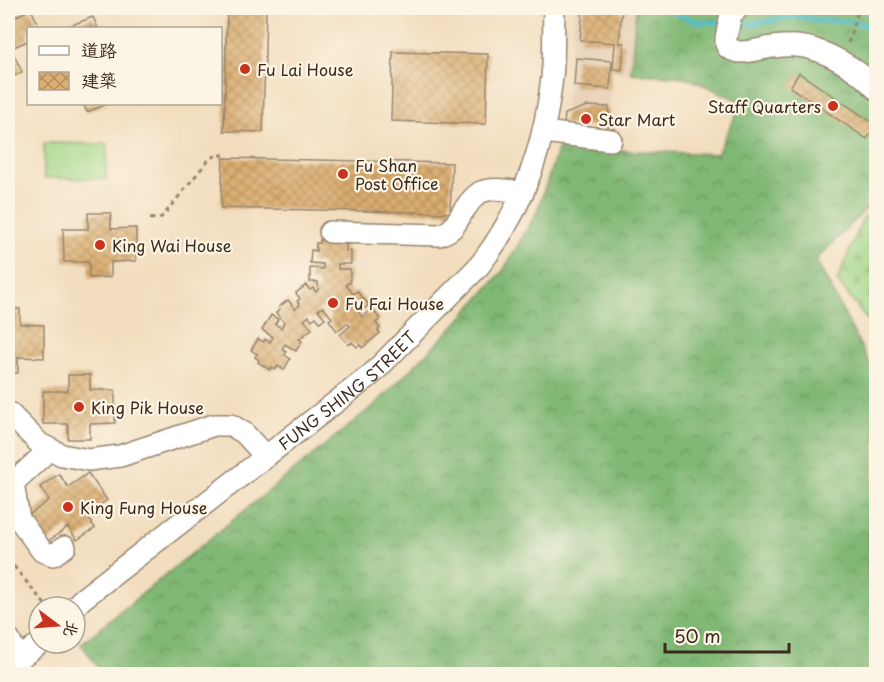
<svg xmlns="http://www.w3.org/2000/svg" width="884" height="682" font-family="'Playpen Sans','LXGW WenKai TC',sans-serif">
<defs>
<pattern id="forest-crowns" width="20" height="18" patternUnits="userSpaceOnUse" patternTransform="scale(1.5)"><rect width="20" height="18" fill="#80b874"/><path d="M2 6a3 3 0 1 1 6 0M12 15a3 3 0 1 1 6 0" fill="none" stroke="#6a965f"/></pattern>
<pattern id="cemetery-stones" width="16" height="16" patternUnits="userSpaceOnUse" patternTransform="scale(1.5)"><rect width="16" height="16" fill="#a0d788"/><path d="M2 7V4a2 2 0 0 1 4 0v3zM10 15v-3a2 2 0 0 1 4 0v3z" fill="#8bb975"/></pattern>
<pattern id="building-cross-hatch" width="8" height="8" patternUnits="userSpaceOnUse" patternTransform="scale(1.5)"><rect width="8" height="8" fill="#dbae71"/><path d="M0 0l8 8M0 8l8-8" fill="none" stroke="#b38e5c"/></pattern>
</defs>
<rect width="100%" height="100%" fill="#fcf5e5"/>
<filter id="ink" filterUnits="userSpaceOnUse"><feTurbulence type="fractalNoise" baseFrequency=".0167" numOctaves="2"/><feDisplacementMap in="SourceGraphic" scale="12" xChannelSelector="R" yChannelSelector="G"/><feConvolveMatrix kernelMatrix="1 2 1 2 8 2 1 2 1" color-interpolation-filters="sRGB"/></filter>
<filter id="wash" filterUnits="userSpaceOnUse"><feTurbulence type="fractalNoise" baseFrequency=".008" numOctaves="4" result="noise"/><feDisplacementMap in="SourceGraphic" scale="24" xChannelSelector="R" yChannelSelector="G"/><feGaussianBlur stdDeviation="1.35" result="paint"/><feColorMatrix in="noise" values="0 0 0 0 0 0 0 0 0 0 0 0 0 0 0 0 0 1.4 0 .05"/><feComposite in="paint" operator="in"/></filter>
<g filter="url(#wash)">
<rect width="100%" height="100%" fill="#f2ddbe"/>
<path fill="#e7cfb5" d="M575 8H636L631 73 612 72 608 128 564 124Z"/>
<path fill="#a0d788" stroke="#6e8053" stroke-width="1.5" d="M44 143 107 144 106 179 44 178Z"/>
<path fill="url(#forest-crowns)" stroke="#5e7149" stroke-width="1.5" d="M636 8H876V202L862 213 816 260 876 376V420L867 580 876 585V674H103L81 644 378 402 456 324 503 271 537 212 559 145 631 151 717 154 742 102 686 77 631 73Z"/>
<path fill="url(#cemetery-stones)" stroke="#6e8053" stroke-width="1.5" d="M876 210V331L837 281 863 218Z"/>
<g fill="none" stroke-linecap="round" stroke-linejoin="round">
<g stroke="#4cbbc3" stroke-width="5">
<path d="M665 9 698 22H726"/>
<path d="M735 21H739L750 24 786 18 801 17 820 21H847L860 23 876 32"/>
</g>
</g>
<g id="blocks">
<g fill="url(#building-cross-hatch)">
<path d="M227 8H266L263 132 224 131Z"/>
<rect x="420" y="8" width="100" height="2"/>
<path d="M583 8H622L619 43H624L622 70 613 69 615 43 580 40Z"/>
<path d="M31 9 40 28H28V41L11 48 22 72 8 79V20Z"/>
<path d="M93 17 98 28H64Z"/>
<path d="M393 52 488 54 486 124 391 121Z"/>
<path d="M576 58 612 61 610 89 574 86Z"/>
<path d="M799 73 876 125 867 139 790 87Z"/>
<path d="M83 104H107L87 112Z"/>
<path d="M587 106 609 107 608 128 564 124 565 114Z"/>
<path d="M223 158 452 163 450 213 221 208Z"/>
<path d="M88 213H111V229L136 228V261L111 262V277L89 278V262H64L63 229H88Z"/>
<path d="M320 240H343L342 244H346V251H351V264H338V269H350V283H347L346 285 353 294 357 291 369 305 359 313 362 317 372 309 380 319 376 323 380 328 378 330 380 333 362 348 360 345 357 347 352 342 349 345 340 335 350 326 347 323 337 331 329 320 332 318 323 307 318 310 325 318 320 322 316 317 312 320 309 316 304 320 312 329 299 339 302 341 296 351 285 344 282 349 286 352 285 355 290 359 284 370 278 366 276 369 271 367 270 370 258 362 259 360 255 357 257 354 251 350 258 339 264 342 265 339 270 342 273 337 262 330 271 315 278 319 275 324 281 328 284 322 276 313 280 309 279 307 288 300 295 309 300 305 297 301 300 299 296 293 306 285 310 290 313 288 316 292 318 290V282H310V268L323 269V264L310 263 311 250 316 251V243H320Z"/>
<path d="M8 308 20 309V324L44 325V358L18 357V373H8Z"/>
<path d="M68 375H90V390H115V423L90 424V439H68V424H43V391H68Z"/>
<path d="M88 473 107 500 86 515 95 528 77 540 68 527 47 542 29 515 49 500 40 487 59 474 68 487Z"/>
</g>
</g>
</g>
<g filter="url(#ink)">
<use href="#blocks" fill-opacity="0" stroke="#96846e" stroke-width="1.5"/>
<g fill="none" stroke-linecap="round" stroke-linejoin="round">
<defs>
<g id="minor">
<path d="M738 8 731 14 726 38V44L728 48C732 50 737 52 741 52 752 52 763 48 773 47 781 46 789 45 797 46 823 48 859 69 876 89"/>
<path d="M543 132 611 140"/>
<path d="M330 232 439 235C454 230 454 226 462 213 466 207 474 195 481 192 493 187 510 190 523 193"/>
<path d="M8 412 40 444 62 455 89 460 120 456 214 425H231L244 433 266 457"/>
<path d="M50 449 14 482V489L19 519 42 551 53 555 65 547"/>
<path id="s1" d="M75 607 81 600 372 374 479 266C521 212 543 153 551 85 555 60 553 33 554 8"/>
<path d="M8 638 19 658"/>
<path d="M8 667 40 643"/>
</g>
</defs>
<use href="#minor" stroke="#96846e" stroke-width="24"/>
<g stroke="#96846e" stroke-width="3" stroke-dasharray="4.5 4.5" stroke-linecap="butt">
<path d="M848 43 859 8"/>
<path d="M150 219 160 218 163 216 210 158 218 155H224"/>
<path d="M8 559 47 607"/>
</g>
<use href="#minor" stroke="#fff" stroke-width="21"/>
</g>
</g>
<g fill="#c8321e" stroke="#fcf5e5" stroke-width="2">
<circle cx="245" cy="69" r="6"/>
<circle cx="833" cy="106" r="6"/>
<circle cx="586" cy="119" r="6"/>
<circle cx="343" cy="174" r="6"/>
<circle cx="100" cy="245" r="6"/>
<circle cx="333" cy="303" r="6"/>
<circle cx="79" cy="407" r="6"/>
<circle cx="68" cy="507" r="6"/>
</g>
<g text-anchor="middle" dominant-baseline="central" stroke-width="4.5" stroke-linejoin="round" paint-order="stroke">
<g font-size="16" fill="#3b2a1e" stroke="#fcf5e5" text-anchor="start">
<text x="257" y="69">Fu Lai House</text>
<text x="821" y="106" text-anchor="end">Staff Quarters</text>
<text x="598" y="119">Star Mart</text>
<text x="355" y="165">Fu Shan<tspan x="355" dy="18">Post Office</tspan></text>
<text x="112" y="245">King Wai House</text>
<text x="345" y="303">Fu Fai House</text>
<text x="91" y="407">King Pik House</text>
<text x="80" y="507">King Fung House</text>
</g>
<g font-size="16" fill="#3b2a1e" stroke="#fcf5e5">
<text stroke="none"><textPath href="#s1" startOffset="348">FUNG SHING STREET</textPath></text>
</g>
</g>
<rect width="884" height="682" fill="none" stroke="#fcf5e5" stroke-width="30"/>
<rect x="27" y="27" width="195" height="78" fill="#fcf5e5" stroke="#afa495" stroke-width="1.5"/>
<rect x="39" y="46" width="30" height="9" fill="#ffffff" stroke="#afa495" stroke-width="1.5"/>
<text x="81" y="57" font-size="18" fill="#3b2a1e">道路</text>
<rect x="39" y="72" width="30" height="18" fill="url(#building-cross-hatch)" stroke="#afa495" stroke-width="1.5"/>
<text x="81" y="87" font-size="18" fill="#3b2a1e">建築</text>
<g transform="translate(57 625) rotate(106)"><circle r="28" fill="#fcf5e5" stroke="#afa495" stroke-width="1.5"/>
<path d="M0-4.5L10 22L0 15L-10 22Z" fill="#c8321e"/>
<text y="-9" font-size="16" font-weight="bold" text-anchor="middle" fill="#3b2a1e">北</text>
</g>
<path d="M665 643v9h124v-9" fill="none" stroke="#3b2a1e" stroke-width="3"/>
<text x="674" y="643" font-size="18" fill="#3b2a1e" stroke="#fcf5e5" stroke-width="4.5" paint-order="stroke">50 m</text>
</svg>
